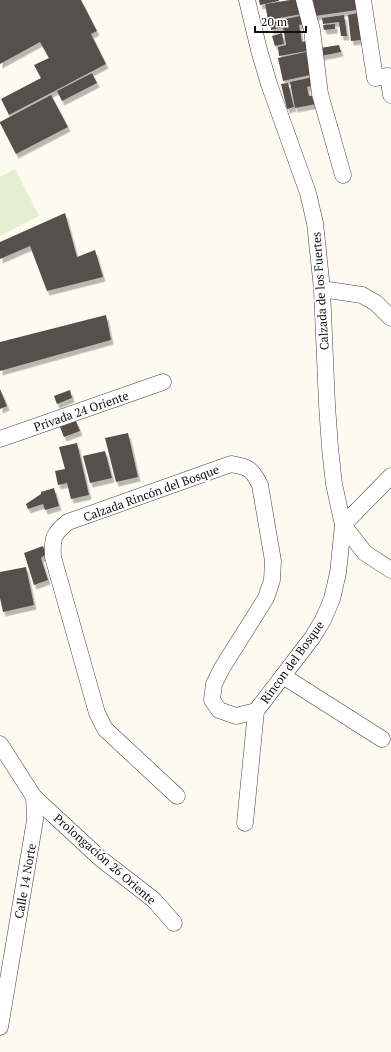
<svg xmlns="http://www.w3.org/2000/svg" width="391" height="1052" font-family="'PT Serif',serif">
<defs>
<filter id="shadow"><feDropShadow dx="2.5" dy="4.5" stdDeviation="0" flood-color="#0004"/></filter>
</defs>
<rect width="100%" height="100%" fill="#fdfaf2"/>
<path fill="#e5edd0" d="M15 169 39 216 0 236V177Z"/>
<g fill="#564f4c" filter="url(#shadow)">
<path d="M0 0H81L97 31 91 34 106 64 9 115 1 99 41 78 34 65 49 58 40 42 0 64Z"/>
<path d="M259 0H279V1L260 5Z"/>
<path d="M290 0H300L302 14 268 20 265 4Z"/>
<path d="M313 0H356L357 10 315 16Z"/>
<path d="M357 13 361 40 351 41 348 15Z"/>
<path d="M305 15 307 23 299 25 302 42 311 40 313 50 279 56 278 47 286 45 283 27 271 30 270 22Z"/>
<path d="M344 15 347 36H341L339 22 323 24 322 18Z"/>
<path d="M335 24V29L324 30 323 25Z"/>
<path d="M282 33 284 44 275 46 272 36Z"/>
<path d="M339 45 341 52 321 56 320 48Z"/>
<path d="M306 52 310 75 283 81 278 58Z"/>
<path d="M92 73 97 83 62 101 57 91Z"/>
<path d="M313 77 314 85 307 87 309 96 319 95 322 103 295 108 290 82Z"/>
<path d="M288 83 294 107 287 109 281 84Z"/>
<path d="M51 95 68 127 16 154 0 123V122Z"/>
<path d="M65 213 77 257 95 250 103 277 47 291 30 246 0 259V242Z"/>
<path d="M106 315 111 340 0 371V342Z"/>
<path d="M0 389 7 406 0 409Z"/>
<path d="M70 390 72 398 57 404 54 396Z"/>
<path d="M76 421 80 431 64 437 60 427Z"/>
<path d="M128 433 138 477 116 482 105 438Z"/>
<path d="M77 443 89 495 71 499 67 483 58 485 55 471 65 469 59 447Z"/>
<path d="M105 451 112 478 90 483 83 456Z"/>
<path d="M54 488 59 506 45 510 43 504 28 509 26 504 41 494V492Z"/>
<path d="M43 546 46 554 41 558 48 580 34 585 24 553Z"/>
<path d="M26 567 34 605 3 612 0 598V572Z"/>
</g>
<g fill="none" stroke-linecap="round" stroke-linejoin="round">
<defs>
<g id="street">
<path d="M247 0 259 50 269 84 308 193 315 223 322 289 327 405 330 448 334 484 343 525 365 553 391 570"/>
<path d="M304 0 312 30 320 94 343 175"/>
<path d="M363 0 375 78 388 76 391 95"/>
<path d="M322 289 362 295 376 303 391 318"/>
<path d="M0 439 163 382"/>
<path d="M283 676 382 739"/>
<path d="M0 744 34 797 35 820 0 1027"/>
<path d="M177 796 105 729 97 713 53 557C52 538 53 534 68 522L231 464C249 467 252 469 260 485L273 561 272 580 266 598 222 668 214 684 212 700 219 710 236 716 256 711"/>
<path d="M34 797 101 859 154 900 174 923"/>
<path d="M245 823 256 711 312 638 323 620 332 599 338 573 343 525 391 476"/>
</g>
</defs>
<use href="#street" stroke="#424242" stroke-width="17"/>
<use href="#street" stroke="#fff" stroke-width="16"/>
</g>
<g text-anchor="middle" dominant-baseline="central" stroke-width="4" stroke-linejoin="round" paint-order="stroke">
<g font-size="12" fill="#0f0f0f" stroke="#fff">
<text transform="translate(320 291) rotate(-94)">Calzada de los Fuertes</text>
<text transform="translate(81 411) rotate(-19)">Privada 24 Oriente</text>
<text transform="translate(151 493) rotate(-20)">Calzada Rincón del Bosque</text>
<text transform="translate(292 662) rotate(-54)">Rincon del Bosque</text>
<text transform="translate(105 859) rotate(41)">Prolongación 26 Oriente</text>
<text transform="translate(25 881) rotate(-80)">Calle 14 Norte</text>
</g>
</g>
<path d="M255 26v6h51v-6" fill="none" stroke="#0f0f0f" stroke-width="2"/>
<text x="261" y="26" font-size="12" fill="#0f0f0f" stroke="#ffffff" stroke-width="3" paint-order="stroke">20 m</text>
</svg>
